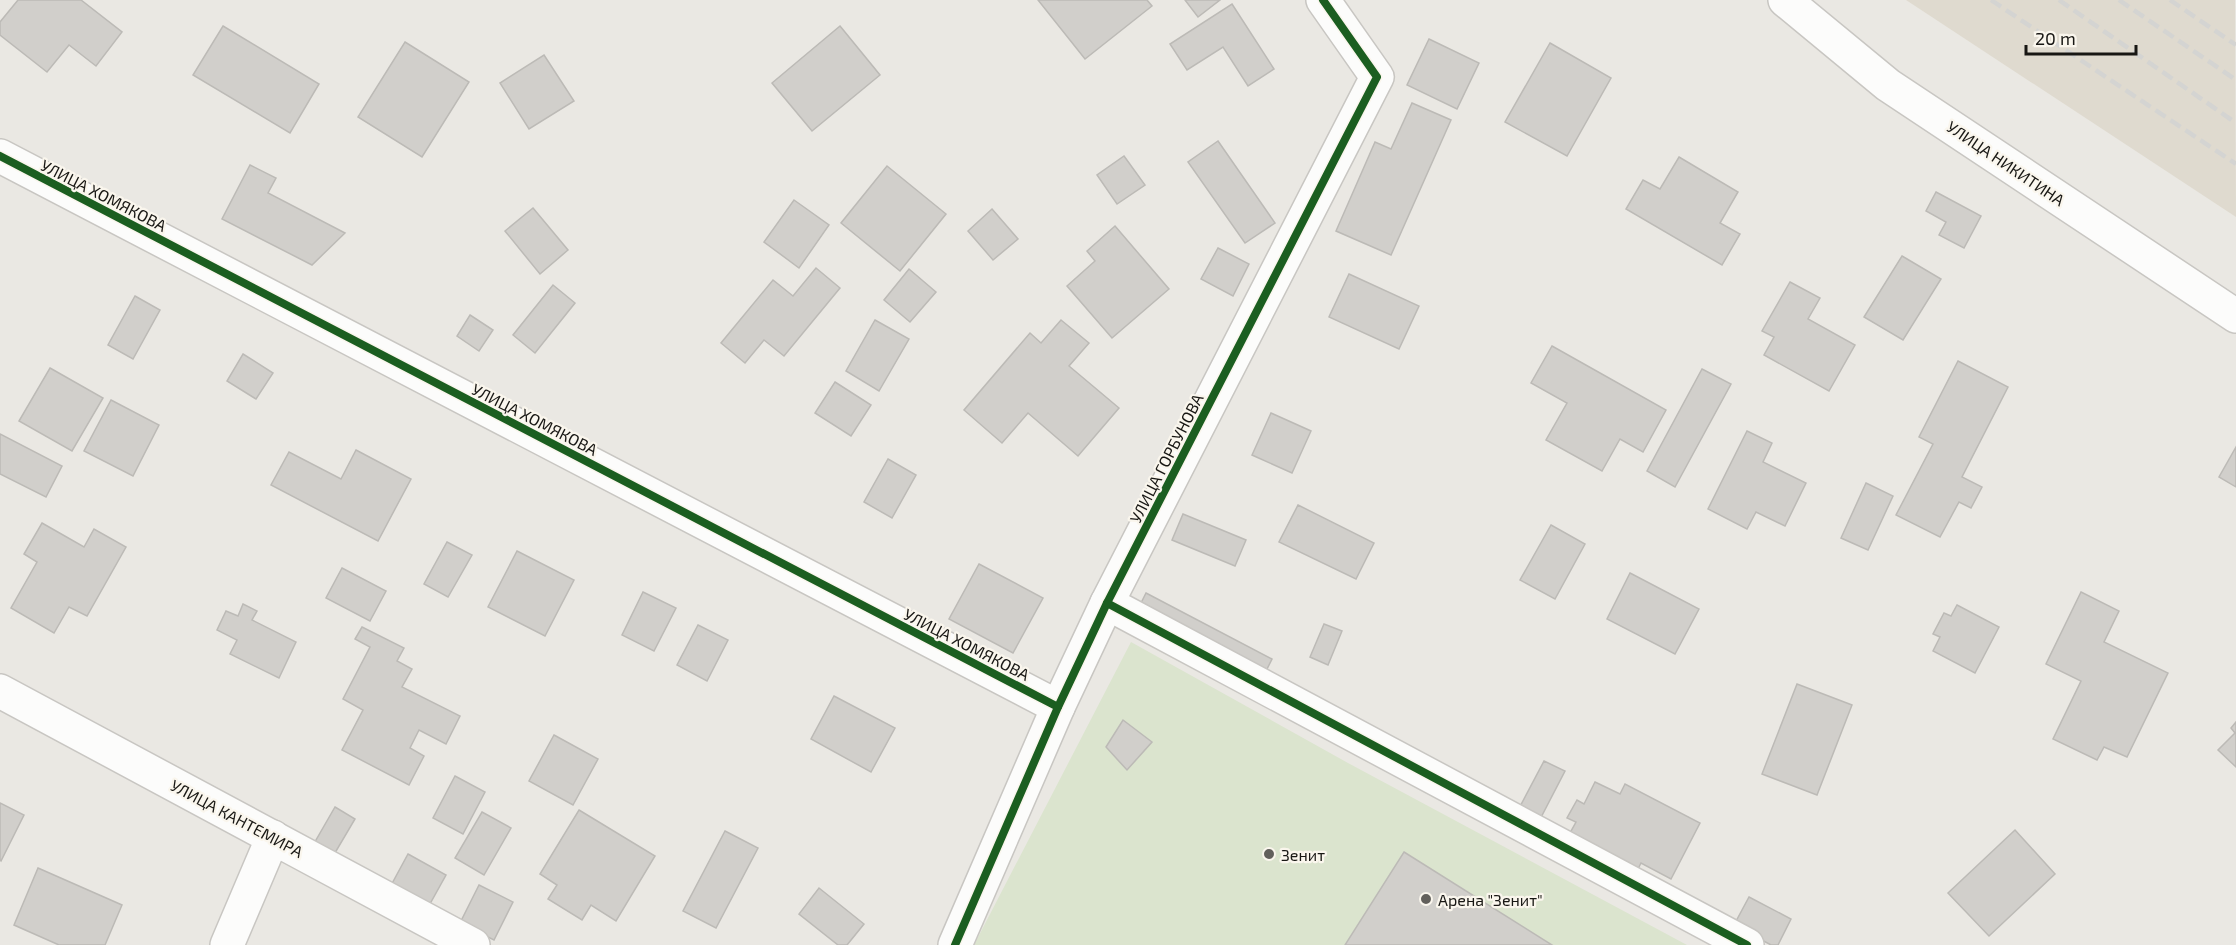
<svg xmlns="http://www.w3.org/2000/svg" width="2236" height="945" font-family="'Exo 2',sans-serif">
<rect width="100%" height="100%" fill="#eae8e3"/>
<path fill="#dfdacf" d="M1906 0H2235L2236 217Z"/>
<path fill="#dbe4ce" d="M1131 642 1348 763 1687 945H974Z"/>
<g fill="#d1cfcb" stroke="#bcbab6" stroke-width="1.5">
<path d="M18 0H81L122 32 96 66 69 45 47 72 0 35V22Z"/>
<path d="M1038 0H1147L1152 6 1085 59Z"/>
<path d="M1185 0H1220L1198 17Z"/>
<path d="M1232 4 1274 69 1248 86 1223 47 1187 70 1170 44Z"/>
<path d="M223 26 319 84 290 133 193 75Z"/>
<path d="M840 26 880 75 812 131 772 83Z"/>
<path d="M1429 39 1479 63 1457 109 1407 85Z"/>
<path d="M405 42 469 82 422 157 358 117Z"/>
<path d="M1550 43 1611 78 1567 156 1505 122Z"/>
<path d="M544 55 574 101 529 129 500 83Z"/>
<path d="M1412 103 1451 120 1391 255 1336 231 1375 142 1391 149Z"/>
<path d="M1218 141 1275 223 1245 243 1188 162Z"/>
<path d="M1124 156 1145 185 1117 204 1097 175Z"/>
<path d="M1679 157 1738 192 1720 223 1740 234 1722 265 1626 209 1643 180 1660 189Z"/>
<path d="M250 165 276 178 268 193 345 233 312 265 222 219Z"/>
<path d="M887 166 946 214 900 271 841 223Z"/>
<path d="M1936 192 1981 216 1964 248 1939 235 1946 222 1926 211Z"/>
<path d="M794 200 829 225 799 268 764 242Z"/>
<path d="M533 208 568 250 540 274 505 231Z"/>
<path d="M992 209 1018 239 993 260 968 231Z"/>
<path d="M1115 226 1169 289 1112 338 1067 286 1095 261 1087 251Z"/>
<path d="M1218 248 1249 264 1233 296 1201 279Z"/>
<path d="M1902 256 1941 279 1903 340 1864 317Z"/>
<path d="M816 268 840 288 784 356 764 340 745 363 721 343 773 280 793 296Z"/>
<path d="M909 269 936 292 910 322 884 300Z"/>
<path d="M1349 274 1419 306 1399 349 1329 317Z"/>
<path d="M1790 282 1820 298 1808 319 1855 345 1829 391 1764 355 1774 337 1762 331Z"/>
<path d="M553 285 575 303 535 353 513 335Z"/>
<path d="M135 296 160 310 133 359 108 345Z"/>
<path d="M470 315 493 330 479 351 457 336Z"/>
<path d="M875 320 909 339 879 391 846 371Z"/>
<path d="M1061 320 1089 343 1069 366 1119 408 1078 456 1028 413 1002 443 964 410 1030 333 1041 343Z"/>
<path d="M1552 346 1666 410 1643 452 1620 439 1602 471 1546 440 1567 403 1531 383Z"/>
<path d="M243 354 273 373 256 399 227 381Z"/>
<path d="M1958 361 2008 387 1962 477 1982 487 1971 508 1959 502 1940 537 1896 515 1933 444 1919 437Z"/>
<path d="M50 368 103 398 72 451 19 421Z"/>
<path d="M1702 369 1731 384 1675 487 1647 471Z"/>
<path d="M835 382 871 405 851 436 815 413Z"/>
<path d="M111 400 159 425 133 476 84 451Z"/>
<path d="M1271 413 1311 431 1292 473 1252 455Z"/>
<path d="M1747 431 1772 443 1763 462 1806 483 1785 526 1756 512 1747 529 1708 509Z"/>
<path d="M0 434 62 466 46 497 0 474Z"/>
<path d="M2236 447V487L2219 477Z"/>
<path d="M356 450 411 479 378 541 271 485 289 452 341 479Z"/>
<path d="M888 459 916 475 892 518 864 502Z"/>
<path d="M1866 483 1893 496 1868 550 1841 538Z"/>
<path d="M1298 505 1374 543 1356 579 1279 542Z"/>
<path d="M1183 514 1246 540 1235 566 1172 540Z"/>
<path d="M42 523 84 547 94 529 126 547 87 616 69 607 54 633 11 608 37 562 24 554Z"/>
<path d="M1551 525 1585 544 1555 599 1520 580Z"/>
<path d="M447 542 472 555 448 597 424 584Z"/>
<path d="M517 551 574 580 545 636 488 607Z"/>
<path d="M979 564 1043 598 1013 653 949 619Z"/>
<path d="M342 568 386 591 370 621 326 598Z"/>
<path d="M1630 573 1699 609 1675 654 1607 619Z"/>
<path d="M643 592 676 608 654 651 622 635Z"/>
<path d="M2081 592 2119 611 2104 642 2168 673 2127 757 2104 747 2097 760 2053 739 2081 681 2046 664Z"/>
<path d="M1146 593 1272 659 1262 679 1136 613Z"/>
<path d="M243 604 257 611 252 620 296 642 279 678 230 654 237 640 217 630 226 611 238 616Z"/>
<path d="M1957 605 1999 627 1975 673 1933 651 1940 637 1933 634 1944 613 1951 616Z"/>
<path d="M1324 624 1342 631 1328 665 1310 657Z"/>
<path d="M698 625 728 640 707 681 677 665Z"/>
<path d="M362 627 404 648 397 661 412 669 402 687 460 716 446 744 419 730 410 748 424 756 409 785 342 750 363 710 343 699 370 647 355 639Z"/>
<path d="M1797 684 1852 705 1817 795 1762 774Z"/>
<path d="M834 696 895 728 871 772 811 739Z"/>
<path d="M1123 720 1152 742 1127 770 1106 747Z"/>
<path d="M2236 722V767L2218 750 2235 733 2231 728Z"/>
<path d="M554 735 598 759 573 805 529 781Z"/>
<path d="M1544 761 1565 771 1536 827 1515 816Z"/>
<path d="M455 776 485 792 463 834 433 818Z"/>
<path d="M1595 782 1620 794 1625 784 1700 823 1671 879 1641 863 1634 877 1565 842 1576 822 1567 818 1577 800 1584 804Z"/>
<path d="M0 803 24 815 1 861 0 860Z"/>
<path d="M335 807 355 819 332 858 312 847Z"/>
<path d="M579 810 655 856 616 921 591 905 582 920 548 899 557 885 540 874Z"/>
<path d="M482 812 511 828 484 875 455 858Z"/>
<path d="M2015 830 2055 874 1989 936 1948 893Z"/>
<path d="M725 831 758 848 716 928 683 911Z"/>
<path d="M1404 852 1552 945H1345Z"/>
<path d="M408 854 446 875 426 911 388 891Z"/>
<path d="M38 868 122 905 105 945H59L14 925Z"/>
<path d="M479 885 513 902 494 940 460 923Z"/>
<path d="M819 888 864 924 847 945H838L799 914Z"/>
<path d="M1749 897 1791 919 1778 945H1771L1734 925Z"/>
</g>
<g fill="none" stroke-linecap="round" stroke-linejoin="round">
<defs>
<g id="minor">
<path d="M0 156 1058 707"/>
<path d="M1107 603 1747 945"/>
<path d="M0 691 473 945"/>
<path d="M227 945 273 837"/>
<path d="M955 945 1058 707 1107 603 1377 77 1323 0"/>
</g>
<path id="secondary" d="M1785 0 1888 85 2236 316"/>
</defs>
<use href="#minor" stroke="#c8c6c2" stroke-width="36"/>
<use href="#secondary" stroke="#c8c6c2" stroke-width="36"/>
<use href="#minor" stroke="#fcfcfb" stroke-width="33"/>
<use href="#secondary" stroke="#fcfcfb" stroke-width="33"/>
<g stroke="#d4d4d2" stroke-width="4.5" stroke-dasharray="12 6" stroke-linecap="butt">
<path d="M1991 0 2236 164"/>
<path d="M2059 0 2236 123"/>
<path d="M2119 0 2236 80"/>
<path d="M2170 0 2236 45"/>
</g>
<defs>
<g id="cycleway">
<path d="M0 156 1058 707"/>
<path d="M1107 603 1747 945"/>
<path d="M955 945 1058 707 1107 603 1377 77 1323 0"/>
</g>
</defs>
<use href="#cycleway" stroke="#faf6ed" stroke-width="11"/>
<use href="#cycleway" stroke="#1b5e20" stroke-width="8"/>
</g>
<g fill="#62605c" stroke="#faf6ed" stroke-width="2">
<circle cx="1269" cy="854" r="6"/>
<circle cx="1426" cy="899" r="6"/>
</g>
<g text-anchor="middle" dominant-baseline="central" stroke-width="4.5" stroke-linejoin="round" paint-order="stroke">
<g font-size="16" fill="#181714" stroke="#faf6ed">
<text transform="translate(2006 163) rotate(34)">УЛИЦА НИКИТИНА</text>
<text transform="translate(104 195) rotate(27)">УЛИЦА ХОМЯКОВА</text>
<text transform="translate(535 419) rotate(27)">УЛИЦА ХОМЯКОВА</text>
<text transform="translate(1166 458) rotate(-63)">УЛИЦА ГОРБУНОВА</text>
<text transform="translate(967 644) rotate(27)">УЛИЦА ХОМЯКОВА</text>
<text transform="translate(237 818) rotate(28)">УЛИЦА КАНТЕМИРА</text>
</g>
<g font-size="16" fill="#181714" stroke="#faf6ed" text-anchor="start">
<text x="1281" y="854">Зенит</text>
<text x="1438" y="899">Арена "Зенит"</text>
</g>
</g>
<path d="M2026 45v9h110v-9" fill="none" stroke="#181714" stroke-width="3"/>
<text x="2035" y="45" font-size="18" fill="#181714" stroke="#faf6ed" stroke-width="4.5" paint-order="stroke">20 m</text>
</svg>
